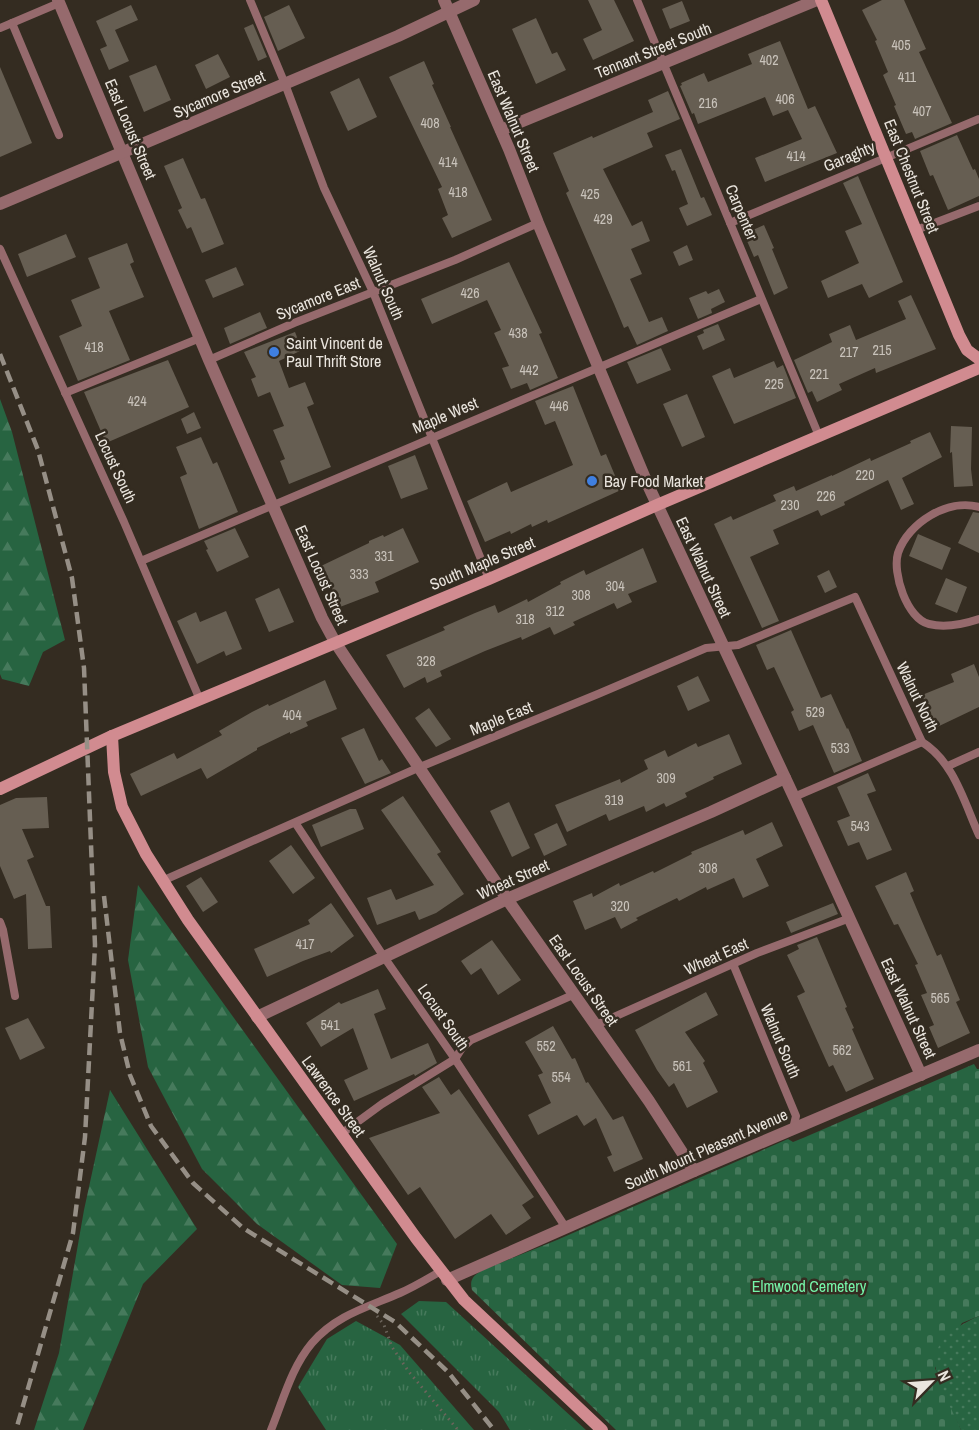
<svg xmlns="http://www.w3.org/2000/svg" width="979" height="1430" font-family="'Archivo Narrow',sans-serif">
<defs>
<pattern id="grass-tufts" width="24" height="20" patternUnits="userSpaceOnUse" patternTransform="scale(1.5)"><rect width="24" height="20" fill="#276441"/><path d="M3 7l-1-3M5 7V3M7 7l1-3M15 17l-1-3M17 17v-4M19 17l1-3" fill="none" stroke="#467a5c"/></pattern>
<pattern id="forest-firs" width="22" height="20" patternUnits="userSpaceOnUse" patternTransform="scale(1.5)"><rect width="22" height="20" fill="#276441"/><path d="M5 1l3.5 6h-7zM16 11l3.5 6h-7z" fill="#467a5c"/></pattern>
<pattern id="cemetery-stones" width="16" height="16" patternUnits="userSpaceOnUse" patternTransform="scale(1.5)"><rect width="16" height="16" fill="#276441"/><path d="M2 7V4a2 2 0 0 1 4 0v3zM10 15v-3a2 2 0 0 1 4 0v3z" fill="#467a5c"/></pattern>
<pattern id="park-dots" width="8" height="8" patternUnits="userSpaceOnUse" patternTransform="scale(1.5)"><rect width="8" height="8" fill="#276441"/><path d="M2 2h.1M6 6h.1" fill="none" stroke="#467a5c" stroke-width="1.8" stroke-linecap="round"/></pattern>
</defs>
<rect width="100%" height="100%" fill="#342c21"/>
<g fill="url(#grass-tufts)">
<path d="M419 1301 446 1302 586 1430H510L499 1412 401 1314Z"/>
<path d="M356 1321 400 1345 474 1430H326L298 1387 327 1339Z"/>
</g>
<g fill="url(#forest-firs)">
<path d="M0 399 12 432 65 640 43 652 29 686 2 679 0 674Z"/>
<path d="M138 885 397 1244 380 1288 342 1285 257 1224 202 1169 148 1067 128 960Z"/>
<path d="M110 1090 197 1229 143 1284 83 1430H34L59 1353 84 1210Z"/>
</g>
<path fill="url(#cemetery-stones)" d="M974 1064 977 1069H979V1316L962 1323 935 1368 961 1430H616L472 1290C469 1279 474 1275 483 1270L557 1240 788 1139 793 1142 803 1138Z"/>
<path fill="url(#park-dots)" d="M979 1316V1430H961C938 1377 910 1346 979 1316Z"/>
<g fill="#665e52">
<path d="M588 0H614L634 41 593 60 583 39 602 30Z"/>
<path d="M882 0H904L926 49 919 52 952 123 915 139 912 132 906 134 894 106 896 105 883 75 888 72 875 41 877 40 862 10Z"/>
<path d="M682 1 690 21 670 29 662 9Z"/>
<path d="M131 5 138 20 115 30 129 61 109 70 100 49 107 46 96 21Z"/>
<path d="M289 5 305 38 278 51 264 17Z"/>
<path d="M536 18 552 54 557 52 566 70 536 84 512 29Z"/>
<path d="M253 24 267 57 258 61 244 28Z"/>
<path d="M780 41 808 109 815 106 837 153 765 182 755 158 802 139 788 110 773 116 765 97 698 124 694 113 692 114 680 86 682 85 681 83 704 73 708 82 752 64 748 54Z"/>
<path d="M218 54 230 77 206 89 195 65Z"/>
<path d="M424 61 434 84 432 85 451 127H450L492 220 452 238 442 218 448 215 438 189 442 187 389 77Z"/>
<path d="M156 65 171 100 144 112 129 76Z"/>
<path d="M0 67 32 143 0 157Z"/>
<path d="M359 78 377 117 348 131 330 92Z"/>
<path d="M668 91 680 119 647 133 653 147 603 169 632 226 642 221 650 241 631 249 642 274 630 279 649 322 662 317 668 331 637 345 628 326 624 328 614 304 566 193 569 191 553 153 592 136 593 138 653 112 648 100Z"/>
<path d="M957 135 973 170 975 169 979 179V196L948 210 933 175 930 176 920 151Z"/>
<path d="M681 149 701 198 704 197 712 215 687 226 679 208 688 204 675 170 672 171 665 155Z"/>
<path d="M183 158 201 199 205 198 224 244 202 253 191 227 187 229 178 210 182 208 164 166Z"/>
<path d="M858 176 903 282 869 298 862 284 828 298 821 281 859 263 845 231 862 224 843 183Z"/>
<path d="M764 225 774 248 772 249 788 288 774 295 758 255 754 257 744 234Z"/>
<path d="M66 234 76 257 27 277 18 254Z"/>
<path d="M127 243 134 262 130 264 144 297 109 311 130 360 78 381 59 336 82 326 71 300 100 288 88 258Z"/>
<path d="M687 245 693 260 679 266 673 252Z"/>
<path d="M509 262 542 333 539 334 558 378 530 390 527 383 511 389 502 368 509 366 494 333 501 330 487 300 432 324 421 299Z"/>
<path d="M236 267 244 285 213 298 205 280Z"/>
<path d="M719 289 725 302 711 309 712 313 698 319 689 298 706 291 708 294Z"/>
<path d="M911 295 936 349 876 373 875 368 839 384 842 390 817 402 812 391 808 393 794 360 832 342 829 334 850 325 856 340 906 319 898 301Z"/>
<path d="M260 312 267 328 230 344 224 328Z"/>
<path d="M718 324 725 340 703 350 697 336 704 333 703 330Z"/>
<path d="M295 332 302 350 279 361 289 388 305 382 314 404 307 407 331 467 289 484 280 461 285 459 273 430 284 426 270 392 258 397 251 379 256 377 244 352Z"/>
<path d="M661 348 671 370 637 384 627 362Z"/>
<path d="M168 360 189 407 106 443 84 392Z"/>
<path d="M774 361 777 368 783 365 796 398 734 424 712 376 730 368 734 378Z"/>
<path d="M573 386 601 456 606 454 621 490 548 523 547 520 532 527 531 524 511 534 510 531 485 542 467 501 507 482 511 492 573 465 555 421 545 425 535 401Z"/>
<path d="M687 394 705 437 682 447 663 404Z"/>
<path d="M194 412 201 428 187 434 181 419Z"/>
<path d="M951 426 972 427 971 469 973 486 954 487 952 452 950 453Z"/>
<path d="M930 432 942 457 902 478 914 504 901 510 888 480 844 502 845 505 821 516 818 510 773 530 779 544 750 557 779 621 762 628 714 524 731 516 733 520 776 501 773 495 794 486 796 491 832 475V476L870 458 871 461 911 443 910 441Z"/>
<path d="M201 437 213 464 217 462 238 512 199 529 180 477 187 474 176 447Z"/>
<path d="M415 455 428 489 401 499 388 466Z"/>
<path d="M973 512 979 513V553L958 543Z"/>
<path d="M235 528 249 557 217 572 206 550 208 549 204 541Z"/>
<path d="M403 528 419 562 375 582 379 592 340 607 321 566 369 543V541L383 535 384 537Z"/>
<path d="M918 534 951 548 942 570 909 556Z"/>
<path d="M643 548 657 582 628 594 632 602 617 609 614 603 573 622 575 625 554 635 550 627 522 640 521 637 485 651 440 671 442 676 427 683 425 677 404 688 386 655 445 630 443 627 475 613 495 605 498 613 527 599 528 602 561 584 560 582 584 570 586 575Z"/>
<path d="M829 570 837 587 825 593 817 576Z"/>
<path d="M946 578 967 587 957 613 935 604Z"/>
<path d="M279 588 294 622 269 632 255 599Z"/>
<path d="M226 611 242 649 226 656 224 651 197 664 177 621 196 612 200 622Z"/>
<path d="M791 630 821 698 831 694 847 729 848 728 862 761 834 773 813 725 799 731 791 712 794 710 774 667 767 670 756 645Z"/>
<path d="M974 664 979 677V707L935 728 922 695 954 682 951 674Z"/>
<path d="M698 676 710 701 688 711 677 686Z"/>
<path d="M325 680 337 709 306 722 308 726 290 734V732L257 748V750L207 779 201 768 141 796 130 774 174 753 177 759 222 735 219 731 252 712 268 704 269 706Z"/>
<path d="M429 708 451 739 436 747 415 718Z"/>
<path d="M364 728 379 761 382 759 391 773 365 784 341 738Z"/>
<path d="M729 734 742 764 713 777 714 779 685 793 687 797 666 807 664 803 646 812 644 806 609 821 606 814 567 832 555 805 620 779 621 783 648 769 644 760 665 750 668 757 696 743 698 747Z"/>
<path d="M868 773 876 791 867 794 892 850 867 860 859 842 848 846 837 821 850 816 837 787Z"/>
<path d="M403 796 441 852 437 854 464 894 436 913 419 920 415 911 377 925 367 898 391 889 396 900 434 885 381 810Z"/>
<path d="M47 797 49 828 22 829 34 857 27 860 46 906H50L52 948 28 949 26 894 14 899 0 866V805L16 798Z"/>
<path d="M509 802 530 848 512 857 490 811Z"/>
<path d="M350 809H356L364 829 321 847 312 825Z"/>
<path d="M772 822 783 846 756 859 769 886 743 898 734 878 707 890 706 887 679 901 677 898 636 918 638 920 621 929 615 917 585 930 573 901 592 893 593 897 619 883 620 886 653 871 654 873 692 854 691 852 743 830 745 835Z"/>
<path d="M557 823 567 845 544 856 534 834Z"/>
<path d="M291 845 315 878 293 894 269 861Z"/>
<path d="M906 872 914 891 910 893 921 919 937 956 941 954 960 1000 956 1002 970 1033 938 1048 929 1027 934 1025 921 995 927 993 915 965 918 964 898 924 894 925 875 886Z"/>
<path d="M201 877 218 902 203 912 186 886Z"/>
<path d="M331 903 354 936 331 953 330 951 303 961 267 977 254 949 310 924 308 920Z"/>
<path d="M833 903 838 914 791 933 786 922Z"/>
<path d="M817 937 847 1007 845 1008 854 1028 852 1029 874 1079 846 1092 833 1065 829 1067 797 996 805 992 787 955 799 949 797 945Z"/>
<path d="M492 940 521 980 498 995 481 968 471 975 461 961Z"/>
<path d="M378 989 386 1009 374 1014 391 1059 428 1043 437 1063 415 1076 414 1074 354 1101 344 1080 368 1069 353 1028 321 1047 306 1023 339 1002 341 1004Z"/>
<path d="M706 992 718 1015 685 1032 705 1061 703 1063 718 1092 687 1108 674 1083 669 1087 657 1070 635 1030Z"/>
<path d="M28 1018 45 1048 20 1060 5 1028Z"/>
<path d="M553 1026 572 1059 575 1058 586 1083 588 1082 613 1120 623 1116 643 1159 614 1172 607 1157 612 1155 596 1118 584 1126 577 1115 538 1135 528 1115 551 1103 538 1075 543 1073 525 1042Z"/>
<path d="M439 1077 451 1095 459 1089 534 1197 522 1205 531 1218 506 1235 491 1214 455 1239 420 1187 408 1195 369 1138 440 1113 422 1087Z"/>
</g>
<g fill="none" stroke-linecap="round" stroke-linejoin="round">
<path stroke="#6c655c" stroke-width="3" stroke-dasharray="1.5 4.5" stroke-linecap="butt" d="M377 1316 384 1325 392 1347 409 1372 458 1430"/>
<g stroke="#966a6d" stroke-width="8">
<path d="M250 0 285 84 324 188 373 292 489 579"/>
<path d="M637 0 819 436"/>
<path d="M12 23 59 135"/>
<path d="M0 28 59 3"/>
<path d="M730 223 979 119"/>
<path d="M916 230 979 206"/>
<path d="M0 249 124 522 200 700"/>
<path d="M209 360 294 323 455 260 538 223"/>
<path d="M65 393 200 338"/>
<path d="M979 507C948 498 908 523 898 553 892 573 907 619 929 624 945 628 964 624 979 619"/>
<path d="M141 561 761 299"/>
<path d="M948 766 979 752"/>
<path d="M794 797 922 742"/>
<path d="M296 824 384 957 455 1059 566 1228"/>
<path d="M162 881 420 767 598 694 706 648 738 645 855 597 922 742C954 762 964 802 979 835"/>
<path d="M0 922 3 930 15 996"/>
<path d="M733 964 796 1116 793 1129"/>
<path d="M596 1025 757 953 850 918"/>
<path d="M341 1134 382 1104 455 1059 462 1048 471 1040 575 994"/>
<path d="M271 1430C283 1401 291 1368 312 1343 336 1315 368 1307 400 1293 414 1287 427 1279 441 1271"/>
</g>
<g stroke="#966a6d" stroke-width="12">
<path d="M58 0 209 360 322 618 335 642 507 899 649 1101 694 1171"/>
<path d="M444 0 509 149 538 223 647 483 794 797 921 1075"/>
<path d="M501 130 817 0"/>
<path d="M0 204 398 36 474 0"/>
<path d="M257 1017 507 899 711 812 785 778"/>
<path d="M447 1280 694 1171 979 1050"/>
</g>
<g stroke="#d18b90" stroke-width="12">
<path d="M821 0 959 335 967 350 979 359"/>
<path d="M112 736 114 772 122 807 146 854 188 920 416 1238 464 1300 602 1430"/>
<path d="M0 789 112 736 489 579 657 505 979 368"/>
</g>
<g stroke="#968f86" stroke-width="4.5" stroke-dasharray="12 6" stroke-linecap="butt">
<path d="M0 354 38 450 72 578 84 668 95 945 85 1137 73 1233 16 1430"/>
<path d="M104 896 120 1033 130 1075 151 1126 193 1183 243 1228 395 1322 448 1372 494 1430"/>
</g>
</g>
<g fill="#3f7fe0" stroke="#342c21" stroke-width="2">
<circle cx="274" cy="352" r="6"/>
<circle cx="592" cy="481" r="6"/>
</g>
<g text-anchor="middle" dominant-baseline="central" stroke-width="5" stroke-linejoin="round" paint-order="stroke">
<g font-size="14" fill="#c9c3bb">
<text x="901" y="45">405</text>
<text x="769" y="60">402</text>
<text x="907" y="77">411</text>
<text x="785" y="99">406</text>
<text x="708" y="103">216</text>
<text x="922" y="111">407</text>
<text x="430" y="123">408</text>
<text x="796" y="156">414</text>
<text x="448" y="162">414</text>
<text x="458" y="192">418</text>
<text x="590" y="194">425</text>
<text x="603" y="219">429</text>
<text x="470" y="293">426</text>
<text x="518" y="333">438</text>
<text x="94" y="347">418</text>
<text x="882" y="350">215</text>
<text x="849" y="352">217</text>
<text x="529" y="370">442</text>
<text x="819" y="374">221</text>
<text x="774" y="384">225</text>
<text x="137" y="401">424</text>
<text x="559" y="406">446</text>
<text x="865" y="475">220</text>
<text x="826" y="496">226</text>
<text x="790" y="505">230</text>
<text x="384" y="556">331</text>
<text x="359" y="574">333</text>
<text x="615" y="586">304</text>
<text x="581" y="595">308</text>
<text x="555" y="611">312</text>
<text x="525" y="619">318</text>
<text x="426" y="661">328</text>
<text x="815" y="712">529</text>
<text x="292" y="715">404</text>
<text x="840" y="748">533</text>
<text x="666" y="778">309</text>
<text x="614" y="800">319</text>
<text x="860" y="826">543</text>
<text x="708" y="868">308</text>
<text x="620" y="906">320</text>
<text x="305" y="944">417</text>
<text x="940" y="998">565</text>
<text x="330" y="1025">541</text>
<text x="546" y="1046">552</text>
<text x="842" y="1050">562</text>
<text x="682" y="1066">561</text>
<text x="561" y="1077">554</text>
</g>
<g font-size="16" fill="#eae5de" stroke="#342c21">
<text transform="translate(653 50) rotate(-22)">Tennant Street South</text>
<text transform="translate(219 94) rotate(-23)">Sycamore Street</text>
<text transform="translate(514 121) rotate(67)">East Walnut Street</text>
<text transform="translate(131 129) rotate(67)">East Locust Street</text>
<text transform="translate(849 156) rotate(-23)">Garaghty</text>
<text transform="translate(912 176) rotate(68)">East Chestnut Street</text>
<text transform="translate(742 212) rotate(67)">Carpenter</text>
<text transform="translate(384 283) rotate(66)">Walnut South</text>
<text transform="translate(318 298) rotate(-22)">Sycamore East</text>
<text transform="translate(445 415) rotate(-23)">Maple West</text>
<text transform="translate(116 467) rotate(65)">Locust South</text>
<text transform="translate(482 563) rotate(-23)">South Maple Street</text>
<text transform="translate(704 567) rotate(65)">East Walnut Street</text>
<text transform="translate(322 575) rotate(66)">East Locust Street</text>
<text transform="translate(918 697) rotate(64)">Walnut North</text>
<text transform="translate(501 718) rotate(-22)">Maple East</text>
<text transform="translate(513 879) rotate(-24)">Wheat Street</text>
<text transform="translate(716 956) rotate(-24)">Wheat East</text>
<text transform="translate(584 980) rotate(55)">East Locust Street</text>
<text transform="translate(909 1008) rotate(65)">East Walnut Street</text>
<text transform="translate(444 1017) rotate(55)">Locust South</text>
<text transform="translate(781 1041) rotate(67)">Walnut South</text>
<text transform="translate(334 1096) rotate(54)">Lawrence Street</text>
<text transform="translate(706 1149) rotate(-24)">South Mount Pleasant Avenue</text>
</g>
<g font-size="16" fill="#eae5de" stroke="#342c21" text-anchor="start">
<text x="286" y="343">Saint Vincent de<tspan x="286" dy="18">Paul Thrift Store</tspan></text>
<text x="604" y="481">Bay Food Market</text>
</g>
<g font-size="16" fill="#75f5a9" stroke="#342c21">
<text x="809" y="1286">Elmwood Cemetery</text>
</g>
</g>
<g transform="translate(931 1382) rotate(65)" stroke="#342c21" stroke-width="4.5" paint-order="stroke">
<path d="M0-4.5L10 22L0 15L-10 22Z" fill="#eae5de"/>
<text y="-9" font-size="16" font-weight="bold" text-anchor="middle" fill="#eae5de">N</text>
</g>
</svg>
